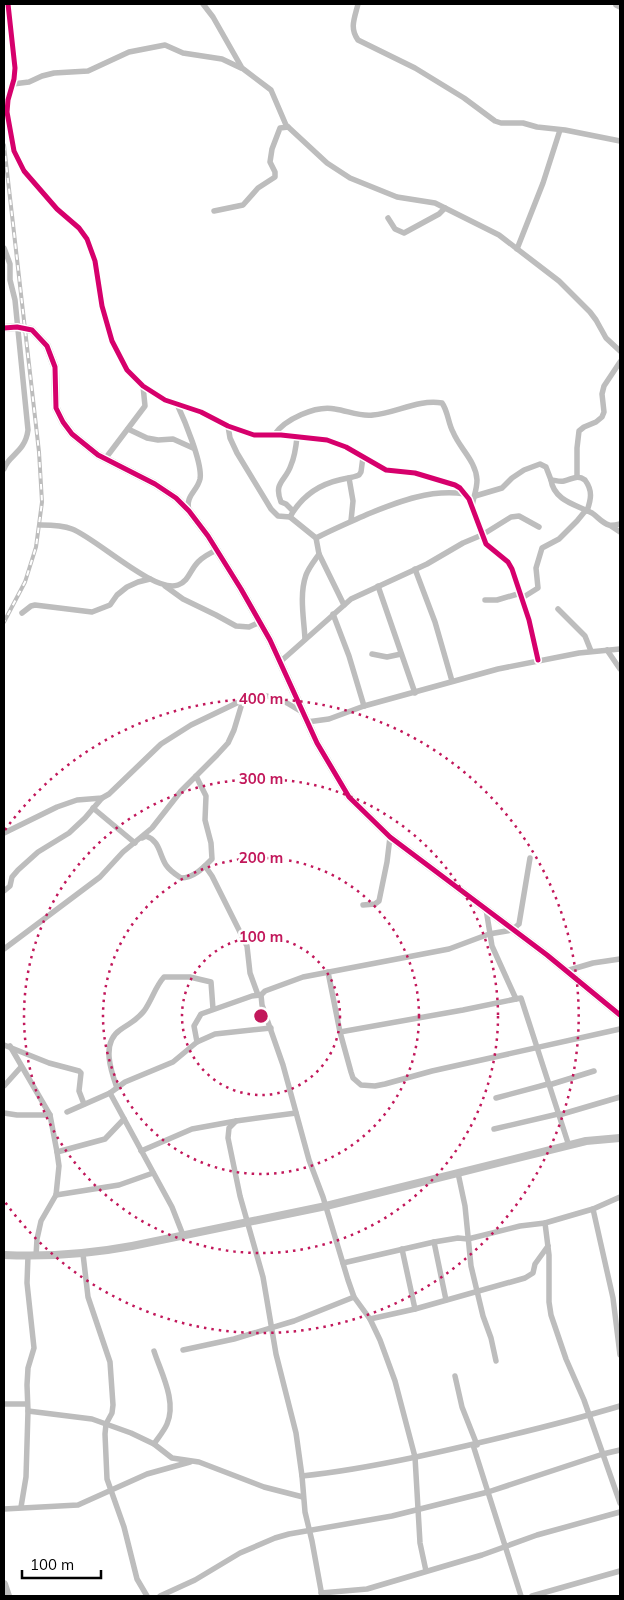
<svg xmlns="http://www.w3.org/2000/svg" width="624" height="1600" font-family="Mulish,sans-serif">
<rect width="100%" height="100%" fill="#fff"/>
<g fill="none" stroke-linecap="round" stroke-linejoin="round">
<g stroke="#bdbdbd" stroke-width="5.5">
<path d="M8 4 15 68 14 79 8 100 7 112 14 151 24 171 57 209 79 228 87 239 95 261 102 306 112 341 127 370 143 386 165 400 201 412 228 426 254 435H281L327 440 346 447 386 470 415 473 455 485 460 488 469 499 486 544 508 562 512 569 529 620 538 660"/>
<path d="M203 4 213 17 242 68 271 90 286 125 327 163 350 178 397 197 435 203 499 235 559 281 590 312 596 320 606 338 620 351"/>
<path d="M358 4C355 17 349 28 358 40L415 68 464 98 495 121 501 123H523L537 127 565 130 620 141"/>
<path d="M616 5 620 7"/>
<path d="M13 84 29 82 42 76 54 73 88 71 129 52 165 45 183 53 222 59 241 68"/>
<path d="M214 211 243 205 258 188 275 177V172L270 162 272 149 280 128 288 127"/>
<path d="M388 218 395 229 404 233 439 214 445 208"/>
<path d="M4 248 10 264V280L15 300 28 430C25 453 8 455 4 469"/>
<path d="M517 249 543 183 560 130"/>
<path d="M177 404C184 419 203 464 200 479 197 492 185 495 189 511"/>
<path d="M228 426 230 438 237 453 271 509 278 516 290 517 316 538 319 554 344 605"/>
<path d="M128 429 147 438 158 440 173 439 193 448"/>
<path d="M274 435C285 419 316 405 335 409 348 411 361 417 373 415 396 413 418 399 442 403 448 411 448 423 453 432 460 449 476 461 477 480 477 490 473 498 472 507"/>
<path d="M105 459 145 406 143 386"/>
<path d="M577 477V448L579 431 584 427 596 422 602 417 604 412 602 394 604 386 620 362"/>
<path d="M349 478 353 501 351 521"/>
<path d="M551 480C554 501 577 505 592 513 598 517 602 523 609 525 612 526 616 525 620 524"/>
<path d="M475 496 502 488 512 478 524 470 540 464 546 467 551 480C555 480 559 482 564 481 573 479 577 474 585 480 593 491 591 499 587 511"/>
<path d="M293 511 286 504 281 502C273 482 286 481 291 465 295 456 296 447 297 437"/>
<path d="M290 517C301 497 318 485 339 480 346 478 352 478 359 475L361 472 363 457"/>
<path d="M41 525C51 525 62 525 72 529 96 538 155 594 178 585 189 581 190 570 198 562 203 557 210 553 217 550"/>
<path d="M611 526 620 532"/>
<path d="M316 538C333 529 350 522 368 514 400 501 431 489 465 494"/>
<path d="M415 569 435 622 452 681"/>
<path d="M165 586 183 599 216 615 236 626 249 627 260 622"/>
<path d="M378 586 415 693"/>
<path d="M522 598 538 588 536 568 542 548 559 539 577 521 586 510"/>
<path d="M485 600H497L521 593"/>
<path d="M558 609 585 636 591 651"/>
<path d="M22 613 31 606 35 605 92 612 110 605 117 595 127 587 138 582 150 579"/>
<path d="M333 614 349 656 364 706"/>
<path d="M305 639C304 619 299 595 306 575 309 567 315 560 319 554"/>
<path d="M607 650 620 669"/>
<path d="M372 654 387 657 401 654"/>
<path d="M280 662 351 599 427 564 463 543 482 535 511 517 519 516 539 527"/>
<path d="M307 722 329 719 364 706 498 669 579 653 620 649"/>
<path d="M93 808 135 843"/>
<path d="M4 833 57 807 77 800 102 798 109 794 161 744 191 725 243 700 264 695 287 703 302 712"/>
<path d="M142 838 146 836C160 841 159 854 166 865 170 871 175 874 181 878 194 878 203 868 212 859L211 843 205 820 206 796 196 776"/>
<path d="M205 866 212 876 247 946 250 973 258 995"/>
<path d="M4 891 10 886 12 877 18 870 38 852 69 833 85 818 102 798"/>
<path d="M363 905 375 904 379 901 387 862 390 837"/>
<path d="M486 909 492 946 516 999 521 998 569 1146"/>
<path d="M4 949 100 877 123 852 152 828 181 791 217 755 228 743 234 730 243 700"/>
<path d="M566 971 593 963 620 959"/>
<path d="M328 972 340 1032 351 1072 353 1078 361 1085 375 1086 385 1084 432 1071 620 1029"/>
<path d="M340 1032 463 1010 516 999"/>
<path d="M197 1042 215 1034 271 1028"/>
<path d="M4 1045 49 1063 79 1071 81 1073 79 1091 84 1104"/>
<path d="M10 1046 50 1115 57 1152 59 1166 56 1195 41 1221 37 1239 36 1256"/>
<path d="M549 1085 594 1071"/>
<path d="M4 1086 21 1067"/>
<path d="M117 1088C111 1071 101 1043 120 1030 131 1022 135 1022 144 1011 152 1000 155 987 164 977H190L211 982 213 1009"/>
<path d="M110 1093 172 1207 183 1235"/>
<path d="M496 1098 548 1084"/>
<path d="M67 1112 110 1093 125 1082 173 1062 197 1042 194 1026 201 1014 252 996 261 995"/>
<path d="M4 1113 17 1115H50"/>
<path d="M559 1115 620 1097"/>
<path d="M236 1121 229 1128 228 1138 240 1196 263 1277 276 1354 296 1433 302 1476 305 1512 312 1541 322 1596"/>
<path d="M494 1129 558 1114"/>
<path d="M141 1151 192 1129 236 1121 296 1113"/>
<path d="M57 1152 105 1139 124 1119"/>
<path d="M458 1173 465 1206 471 1266 483 1316 491 1338 496 1361"/>
<path d="M56 1195 119 1185 153 1173"/>
<path d="M620 1197 593 1209 545 1223 549 1255V1302L551 1315 566 1359 584 1400 620 1503"/>
<path d="M593 1209 613 1298 620 1355"/>
<path d="M434 1242 446 1300"/>
<path d="M402 1249 415 1309"/>
<path d="M83 1254 88 1297 110 1362 113 1405 112 1413 106 1424 105 1434 107 1479 124 1527 137 1579 147 1596"/>
<path d="M343 1263 434 1242 458 1238 468 1239 520 1226 545 1223"/>
<path d="M370 1319 415 1309 525 1278 533 1273 535 1264 548 1246"/>
<path d="M183 1350 234 1339 294 1321 354 1297"/>
<path d="M154 1351C161 1373 177 1401 167 1424 164 1431 158 1438 154 1444"/>
<path d="M455 1376 462 1407 477 1445"/>
<path d="M4 1404H27"/>
<path d="M28 1411 92 1419 131 1433 154 1444 172 1458 199 1462 264 1487 303 1497"/>
<path d="M473 1445 521 1596"/>
<path d="M302 1476C341 1472 378 1465 416 1457 484 1442 553 1426 620 1406"/>
<path d="M21 1507 26 1477 28 1411 27 1385 28 1368 34 1348 27 1283 28 1256"/>
<path d="M4 1509 78 1505 147 1474 190 1462"/>
<path d="M426 1571 420 1543 415 1457 395 1381 380 1340 370 1319 354 1297 348 1280 323 1197 309 1160 283 1065 262 1005 261 995 265 991 303 977 449 949 489 934 512 930 519 924 530 858"/>
<path d="M321 1593 367 1589 482 1555 537 1535 620 1512"/>
<path d="M160 1596 195 1580 240 1553 275 1538 289 1534 392 1516 488 1492 603 1454 620 1450"/>
<path d="M532 1596 620 1571"/>
</g>
<g stroke="#bfbfbf" stroke-width="8">
<path d="M4 328 17 327 32 330 47 346 55 367 56 408 63 422 72 434 98 455 155 484 176 498 189 511 208 536 241 589 270 640 317 743 349 797 390 837 547 955 620 1015"/>
<path d="M4 1255C47 1257 89 1254 132 1246L326 1206 586 1141 620 1138"/>
<path d="M4 1584 8 1596"/>
</g>
<defs>
<path id="rail" d="M4 145 39 452 42 502 36 547 25 582 4 622"/>
</defs>
<use href="#rail" stroke="#bdbdbd" stroke-width="4"/>
<use href="#rail" stroke="#fff" stroke-width="2" stroke-dasharray="5.5" stroke-linecap="butt"/>
<defs>
<g id="cycleway">
<path d="M8 4 15 68 14 79 8 100 7 112 14 151 24 171 57 209 79 228 87 239 95 261 102 306 112 341 127 370 143 386 165 400 201 412 228 426 254 435H281L327 440 346 447 386 470 415 473 455 485 460 488 469 499 486 544 508 562 512 569 529 620 538 660"/>
<path d="M4 328 17 327 32 330 47 346 55 367 56 408 63 422 72 434 98 455 155 484 176 498 189 511 208 536 241 589 270 640 317 743 349 797 390 837 547 955 620 1015"/>
</g>
</defs>
<use href="#cycleway" stroke="#fff" stroke-width="8"/>
<use href="#cycleway" stroke="#d6006c" stroke-width="5"/>
</g>
<g fill="none" stroke="#c2185b" stroke-width="2.5" stroke-dasharray="2.5 5">
<circle cx="261" cy="1016" r="79"/>
<circle cx="261" cy="1016" r="158"/>
<circle cx="261" cy="1016" r="237"/>
<path d="M5 830A317 317 0 1 1 5 1202"/>
</g>
<circle cx="261" cy="1016" r="8" fill="#c2185b" stroke="#fff" stroke-width="2.5"/>
<g font-size="15" text-anchor="middle" font-weight="bold" fill="#c2185b" stroke="#fff" stroke-width="5" stroke-linejoin="round" paint-order="stroke">
<text x="261" y="704">400 m</text>
<text x="261" y="784">300 m</text>
<text x="261" y="863">200 m</text>
<text x="261" y="942">100 m</text>
</g>
<rect width="624" height="1600" fill="none" stroke="#000000" stroke-width="10"/>
<path d="M22 1570v8h79v-8" fill="none" stroke="#000000" stroke-width="2.5"/>
<text x="30" y="1570" font-size="15" fill="#000000" stroke="#ffffff" stroke-width="4" paint-order="stroke">100 m</text>
</svg>
